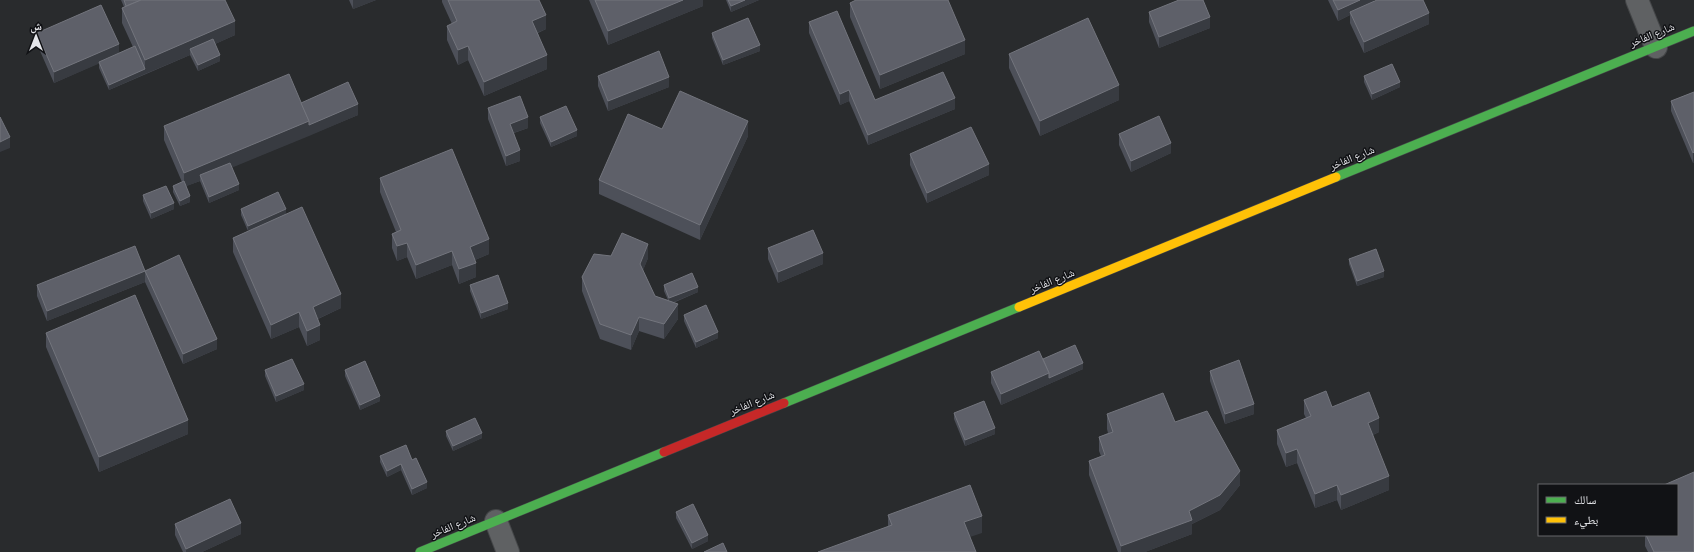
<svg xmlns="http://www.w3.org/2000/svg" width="1694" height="552" font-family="'Fira Sans','Noto Naskh Arabic',sans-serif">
<rect width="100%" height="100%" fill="#292b2d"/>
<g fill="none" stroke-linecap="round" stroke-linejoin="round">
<defs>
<g id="street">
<path d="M1637 0 1656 47"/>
<path d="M496 521 508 552"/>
</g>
<g id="fast">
<path d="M1336 177 1694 31"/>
<path d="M784 403 1019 307"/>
<path d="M420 552 664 452"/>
</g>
<path id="slow" d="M1019 307 1336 177"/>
<path id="jam" d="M664 452 784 403"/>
</defs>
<use href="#street" stroke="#444648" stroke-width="24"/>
<use href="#fast" stroke="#444648" stroke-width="10"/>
<use href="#slow" stroke="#444648" stroke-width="10"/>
<use href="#jam" stroke="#444648" stroke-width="10"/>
<use href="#street" stroke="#5f6163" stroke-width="22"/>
<use href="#fast" stroke="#4caf50" stroke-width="9"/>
<use href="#slow" stroke="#ffc107" stroke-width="9"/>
<use href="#jam" stroke="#c62828" stroke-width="9"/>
</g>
<g fill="#4d5059">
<path d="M121 0H225L235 35 215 44 220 61 198 71 190 55 109 90 99 68V63L54 83 37 44V33L119 53 133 47 122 23V8L124 7Z"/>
<path d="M349 0H376L353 9Z"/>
<path d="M442 0H539L546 29 538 33 547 69 484 96 468 60 458 65 447 40V26L452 24 442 2Z"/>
<path d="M589 0H703V6L608 45Z"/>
<path d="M726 0H759L731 12Z"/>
<path d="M1328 0H1374V1L1429 24 1364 53 1350 23V15L1338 21Z"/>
<path d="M850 3 965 54 880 89 850 17Z"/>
<path d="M1149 12 1210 28 1159 48 1149 22Z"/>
<path d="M809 22 875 100 955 109 868 145 849 101 840 105 809 33Z"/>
<path d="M712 33 760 51 723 65 712 38Z"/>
<path d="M1009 54 1119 100 1040 136 1009 68Z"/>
<path d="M598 76 669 87 608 111 598 86Z"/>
<path d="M1364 76 1400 87 1372 100 1364 82Z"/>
<path d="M1694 92V163H1693L1671 111V101Z"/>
<path d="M301 103 358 115 232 167 239 190 209 203 200 181 186 186 190 202 180 206 173 192V186L182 182 164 140V126Z"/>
<path d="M488 108 528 128 514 133 520 161 506 166 488 119Z"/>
<path d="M540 117 577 136 551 147 540 123Z"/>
<path d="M662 129 748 136 700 240 599 194V180Z"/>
<path d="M1119 134 1171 153 1131 172 1119 145Z"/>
<path d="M910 154 989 175 927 203 910 165Z"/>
<path d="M380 178 489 254 475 260 476 277 459 284 452 265 416 279 407 257 397 261 392 248V234L396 232 380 192Z"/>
<path d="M143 195 174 209 151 219 143 201Z"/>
<path d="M241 209 286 214 341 308 318 319 320 340 307 346 299 327 271 339 233 252V238L248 231 241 215Z"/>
<path d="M768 248 823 264 778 283 768 259Z"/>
<path d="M611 256 648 258 643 270 655 296 668 300 664 291V285L698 292 673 303 678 319 664 339 639 331 631 350 600 339 582 291V277Z"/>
<path d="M1349 259 1384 277 1357 286 1349 264Z"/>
<path d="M145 271 217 349 183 364 145 282 47 321 37 296V285Z"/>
<path d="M470 285 508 309 481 319 470 291Z"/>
<path d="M684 315 718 338 696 348 684 321Z"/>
<path d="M46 333 188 434 99 472 46 347Z"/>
<path d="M1043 359 1083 369 1001 405 991 383V372Z"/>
<path d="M265 370 304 390 276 402 265 376Z"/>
<path d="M345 370 380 401 360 410 345 376Z"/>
<path d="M1210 371 1254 414 1225 424 1210 381Z"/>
<path d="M1304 400 1332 407 1379 432 1373 435 1389 490 1341 510 1337 500 1315 508 1297 463 1286 467 1277 444V430L1306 418 1304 414Z"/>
<path d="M954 413 995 434 965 446 954 419Z"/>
<path d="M1107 414 1175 422 1240 485 1220 510 1192 524V534L1145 552H1118L1089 475V461L1101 456 1099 451V437L1108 433 1107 429Z"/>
<path d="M446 431 482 438 453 451 446 436Z"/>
<path d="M380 456 412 460 427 488 412 495 401 470 387 477 380 462Z"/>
<path d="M676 512 708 541 692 549 676 518Z"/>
<path d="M888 515 982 533 888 526Z"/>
<path d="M175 524 241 534 202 552H183L175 535Z"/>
<path d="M1645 535H1677L1694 552H1648L1645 546Z"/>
</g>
<g fill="#383b41">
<path d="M353 0H376L353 9Z"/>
<path d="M683 0H703V6L608 45V31Z"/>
<path d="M745 0H759L731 12V6Z"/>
<path d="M1360 0H1374V5L1350 12V15L1338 21V10Z"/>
<path d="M1429 13V24L1364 53V42Z"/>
<path d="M546 15V29L532 35V21Z"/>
<path d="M1210 17V28L1159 48V37Z"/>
<path d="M235 21V35L193 54 190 49V55L145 74V60Z"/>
<path d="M965 40V54L880 89V75Z"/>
<path d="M119 44V55L54 83V72Z"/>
<path d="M760 45V51L723 65V60Z"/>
<path d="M468 46V60L458 65V50Z"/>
<path d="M220 55V61L198 71V65Z"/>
<path d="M547 55V69L484 96V82Z"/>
<path d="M145 69V74L109 90V85Z"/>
<path d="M669 77V87L608 111V101Z"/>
<path d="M1400 82V87L1372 100V94Z"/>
<path d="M1119 85V100L1040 136V121Z"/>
<path d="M849 90V101L840 105V94Z"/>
<path d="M955 98V109L868 145V135Z"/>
<path d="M358 104V115L309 136V125Z"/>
<path d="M528 117V128L510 134V124Z"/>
<path d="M309 121V136L202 180 200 175V181L184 187V173Z"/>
<path d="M748 121V136L700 240V225Z"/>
<path d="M577 130V136L551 147V142Z"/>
<path d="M10 137V148L0 152V142Z"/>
<path d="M1171 143V153L1131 172V161Z"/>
<path d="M520 150V161L506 166V156Z"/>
<path d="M1694 152V163H1693V153Z"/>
<path d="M989 164V175L927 203V193Z"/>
<path d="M239 184V190L209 203V197Z"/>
<path d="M190 196V202L180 206V201Z"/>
<path d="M174 203V209L151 219V213Z"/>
<path d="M286 209V214L248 232V226Z"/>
<path d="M489 239V254L470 262V247Z"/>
<path d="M407 243V257L397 261V246Z"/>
<path d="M648 244V258L640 278V264Z"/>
<path d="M452 251V265L416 279V265Z"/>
<path d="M823 253V264L778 283V272Z"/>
<path d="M476 263V277L459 284V269Z"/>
<path d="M145 271V282L47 321V311Z"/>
<path d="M1384 271V277L1357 286V281Z"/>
<path d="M698 287V292L669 304V298Z"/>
<path d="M341 294V308L313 321V307Z"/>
<path d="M508 303V309L481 319V313Z"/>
<path d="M678 304V319L664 339V324Z"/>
<path d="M299 312V327L271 339V325Z"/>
<path d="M639 317V331L631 350V335Z"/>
<path d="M320 325V340L307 346V331Z"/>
<path d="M718 332V338L696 348V342Z"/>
<path d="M217 339V349L183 364V354Z"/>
<path d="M1083 363V369L1001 405V394L1049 373Z"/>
<path d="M304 384V390L276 402V396Z"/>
<path d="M380 396V401L360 410V405Z"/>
<path d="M1254 404V414L1225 424V414Z"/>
<path d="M1379 418V432L1368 437V423Z"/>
<path d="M188 420V434L99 472V457Z"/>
<path d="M995 428V434L965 446V440Z"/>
<path d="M482 433V438L453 451V446Z"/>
<path d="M1297 449V463L1286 467V453Z"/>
<path d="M401 464V470L387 477V471Z"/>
<path d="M1240 471V485L1220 510 1192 524V534L1145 552H1121V546L1189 511Z"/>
<path d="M1389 476V490L1341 510V495Z"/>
<path d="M427 482V488L412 495V489Z"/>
<path d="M1337 485V500L1315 508V494Z"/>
<path d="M982 516V533L964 539V522Z"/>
<path d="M241 523V534L202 552H186V549Z"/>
<path d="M708 535V541L692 549V543Z"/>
</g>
<g fill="#5e6069" stroke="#73757d">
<path d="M124 0H141L126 6Z"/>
<path d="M141 0H225L235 21 145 60 122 8Z"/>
<path d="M448 0H539L546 15 532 21 547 55 484 82 468 46 458 50 447 26 457 21Z"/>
<path d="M595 0H683L608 31Z"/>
<path d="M728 0H745L731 6Z"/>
<path d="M856 0H948L965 40 880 75 850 3Z"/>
<path d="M1179 0H1203L1210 17 1159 37 1149 12Z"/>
<path d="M1333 0H1360L1338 10Z"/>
<path d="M1377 0H1423L1429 13 1364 42 1350 12Z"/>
<path d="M101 5 119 44 54 72 37 33Z"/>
<path d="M837 11 875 100 943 72 955 98 868 135 849 90 840 94 809 22Z"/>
<path d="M748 18 760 45 723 60 712 33Z"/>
<path d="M1088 18 1119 85 1040 121 1009 54Z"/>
<path d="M213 39 220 55 198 65 190 49Z"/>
<path d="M135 46 145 69 109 85 99 62Z"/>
<path d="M659 51 669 77 608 101 598 76Z"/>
<path d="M1392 64 1400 82 1372 94 1364 76Z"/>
<path d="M289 74 309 121 184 173 164 126Z"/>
<path d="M348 82 358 104 309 125V121L301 103Z"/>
<path d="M680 91 748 121 700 225 599 180 628 114 662 129Z"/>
<path d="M1694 92V152L1693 153 1671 101Z"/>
<path d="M520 96 528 117 510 124 520 150 506 156 488 108Z"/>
<path d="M566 106 577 130 551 142 540 117Z"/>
<path d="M1159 116 1171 143 1131 161 1119 134Z"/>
<path d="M0 117 10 137 0 142Z"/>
<path d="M971 127 989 164 927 193 910 154Z"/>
<path d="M452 149 489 239 470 247 476 263 459 269 452 251 416 265 407 243 397 246 392 234 401 230 380 178Z"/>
<path d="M230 163 239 184 209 197 200 175Z"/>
<path d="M184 181 190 196 180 201 173 186Z"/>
<path d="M166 186 174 203 151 213 143 195Z"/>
<path d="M278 192 286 209 248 226 241 209Z"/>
<path d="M302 207 341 294 313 307 320 325 307 331 299 312 271 325 233 238Z"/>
<path d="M813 230 823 253 778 272 768 248Z"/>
<path d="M622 233 648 244 640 264 655 296 678 304 664 324 639 317 631 335 600 324 582 277 594 254 611 256Z"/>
<path d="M135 246 145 271 179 255 217 339 183 354 145 271 47 311 37 285Z"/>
<path d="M1376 249 1384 271 1357 281 1349 259Z"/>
<path d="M692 273 698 287 669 298 664 285Z"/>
<path d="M498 275 508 303 481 313 470 285Z"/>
<path d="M135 295 188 420 99 457 46 333Z"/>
<path d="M706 305 718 332 696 342 684 315Z"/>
<path d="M1075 345 1083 363 1049 378V373L1043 359Z"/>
<path d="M1039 351 1049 373 1001 394 991 372Z"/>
<path d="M292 359 304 384 276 396 265 370Z"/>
<path d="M1239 360 1254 404 1225 414 1210 371Z"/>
<path d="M365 361 380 396 360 405 345 370Z"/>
<path d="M1326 391 1332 407 1369 392 1379 418 1368 423 1389 476 1341 495 1337 485 1315 494 1297 449 1286 453 1277 430 1311 416 1304 400Z"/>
<path d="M1163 393 1175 422 1207 411 1240 471 1220 495 1189 511 1192 520 1121 546 1089 461 1105 455 1099 437 1113 432 1107 414Z"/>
<path d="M984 401 995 428 965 440 954 413Z"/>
<path d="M475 418 482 433 453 446 446 431Z"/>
<path d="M406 445 412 460 416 458 427 482 412 489 401 464 387 471 380 456Z"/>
<path d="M1694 472V552H1654L1646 535H1677V485H1664Z"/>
<path d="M970 485 982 516 964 522 976 552H818L892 525 888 515Z"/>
<path d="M230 499 241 523 186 549 175 524Z"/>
<path d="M693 504 708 535 692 543 676 512Z"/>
<path d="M723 543 727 552H704Z"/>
</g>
<g text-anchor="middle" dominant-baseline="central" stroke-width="3" stroke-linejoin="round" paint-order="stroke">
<g font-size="11" fill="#e5e6ea" stroke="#111215">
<text transform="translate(1652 35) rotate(-22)">شارع الفاخر</text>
<text transform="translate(1352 158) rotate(-22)">شارع الفاخر</text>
<text transform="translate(1052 281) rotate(-22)">شارع الفاخر</text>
<text transform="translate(752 403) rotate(-22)">شارع الفاخر</text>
<text transform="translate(453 526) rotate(-22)">شارع الفاخر</text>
</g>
</g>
<rect x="1538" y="484" width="140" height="52" fill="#111215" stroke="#66676a"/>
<rect x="1546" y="497" width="20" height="6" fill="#4caf50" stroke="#66676a"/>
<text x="1574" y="504" font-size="12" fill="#e5e6ea">سالك</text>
<rect x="1546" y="517" width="20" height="6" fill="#ffc107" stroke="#66676a"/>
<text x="1574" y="524" font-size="12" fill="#e5e6ea">بطيء</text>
<g transform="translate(36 36)" stroke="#111215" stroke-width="3" paint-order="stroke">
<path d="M0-3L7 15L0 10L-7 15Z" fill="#e5e6ea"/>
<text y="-6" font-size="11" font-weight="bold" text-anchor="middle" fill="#e5e6ea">ش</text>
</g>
</svg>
